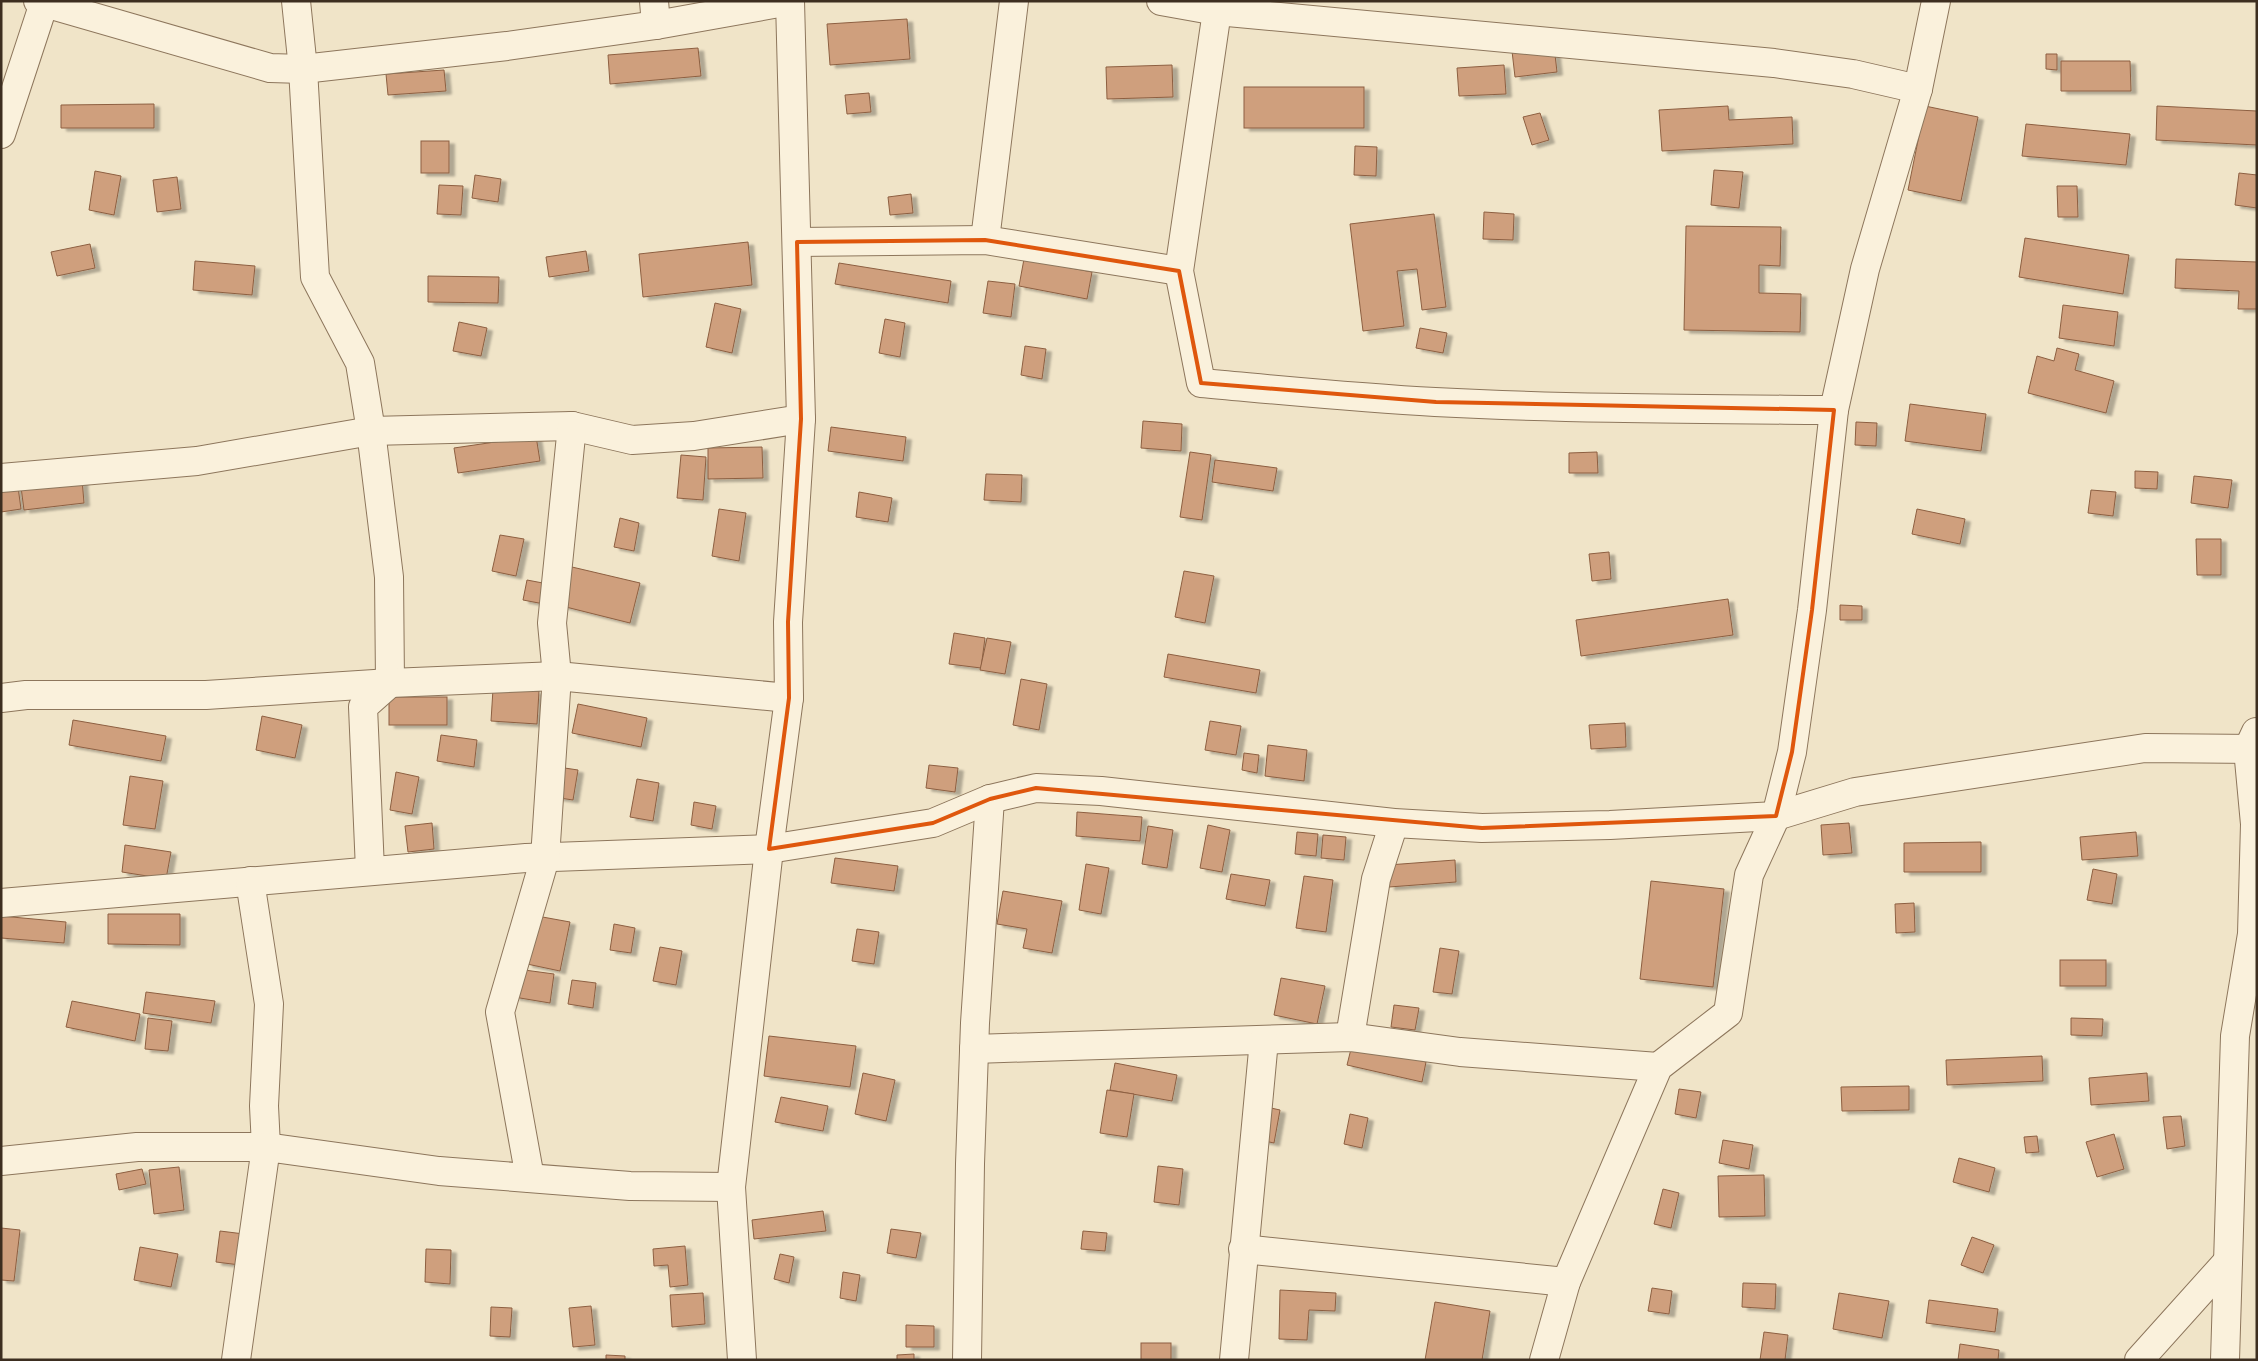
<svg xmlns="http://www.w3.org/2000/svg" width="2258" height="1361" font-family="'Source Serif 4',serif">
<defs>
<filter id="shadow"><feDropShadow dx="5.5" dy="3" stdDeviation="1" flood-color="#0004"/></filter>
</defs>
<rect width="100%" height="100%" fill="#f0e4c8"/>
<g fill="#cf9f7d" stroke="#8d5f41" filter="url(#shadow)">
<path d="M907 19 910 59 830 65 827 24Z"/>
<path d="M1554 46 1557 72 1515 77 1512 51Z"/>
<path d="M698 48 701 76 610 84 608 55Z"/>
<path d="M2046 54H2057V70L2046 69Z"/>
<path d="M2061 61H2130L2131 91H2061Z"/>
<path d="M1172 65 1173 97 1107 99 1106 67Z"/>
<path d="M1504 65 1506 94 1459 96 1457 68Z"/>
<path d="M444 70 446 91 388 95 386 74Z"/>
<rect x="1244" y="87" width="120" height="41"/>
<path d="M869 93 871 112 847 114 845 95Z"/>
<path d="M154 104V128H61V105Z"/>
<path d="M1728 106 1729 120 1792 117 1793 144 1662 151 1659 110Z"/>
<path d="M1925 106 1978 117 1961 201 1908 190Z"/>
<path d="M2157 106 2257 111V145L2156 140Z"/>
<path d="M1540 113 1549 140 1532 145 1523 117Z"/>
<path d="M2026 124 2130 134 2126 165 2022 156Z"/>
<rect x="421" y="141" width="28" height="32"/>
<path d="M1355 146 1377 147 1376 176 1354 175Z"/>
<path d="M1714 170 1743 172 1739 208 1711 205Z"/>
<path d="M95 171 121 176 114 215 89 210Z"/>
<path d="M2239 173 2257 175V208L2235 205Z"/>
<path d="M475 175 501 179 498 202 472 198Z"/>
<path d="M177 177 181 209 157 212 153 180Z"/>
<path d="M439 185 463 186 461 215 437 214Z"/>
<path d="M2057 186H2077L2078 217H2058Z"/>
<path d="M911 194 913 213 890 215 888 197Z"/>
<path d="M1484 212 1514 214 1513 240 1483 239Z"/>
<path d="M1434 214 1446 307 1422 310 1417 269 1397 271 1404 326 1363 331 1350 224Z"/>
<path d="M1686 226 1781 227 1780 266 1759 265V293L1801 294 1800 332 1684 330Z"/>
<path d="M2025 238 2129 255 2123 294 2019 277Z"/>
<path d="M748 242 752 285 643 297 639 254Z"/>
<path d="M90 244 95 268 57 276 51 252Z"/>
<path d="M586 251 589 271 549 277 546 257Z"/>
<path d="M1024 259 1092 272 1087 299 1019 286Z"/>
<path d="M2176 259 2257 262V309H2238L2239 291 2175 288Z"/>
<path d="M195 261 255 266 252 295 193 290Z"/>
<path d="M839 263 951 281 948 303 835 284Z"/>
<path d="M428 276 499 277 498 303 428 302Z"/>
<path d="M988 281 1015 284 1011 317 983 313Z"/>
<path d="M715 303 741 309 732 353 706 347Z"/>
<path d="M2063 305 2118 312 2114 346 2059 338Z"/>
<path d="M885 319 905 323 900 357 879 353Z"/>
<path d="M459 322 487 328 481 356 453 351Z"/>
<path d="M1420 328 1447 333 1443 353 1416 348Z"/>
<path d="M1025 346 1046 349 1042 379 1021 375Z"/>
<path d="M2057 348 2079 354 2075 370 2114 381 2106 413 2028 393 2037 356 2054 361Z"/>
<path d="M1910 404 1986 414 1981 451 1905 441Z"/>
<path d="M1143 421 1182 424 1181 451 1141 448Z"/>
<path d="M1856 422 1877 423 1876 446 1855 445Z"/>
<path d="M831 427 906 437 903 461 828 451Z"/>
<path d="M536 436 540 461 458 473 454 448Z"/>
<path d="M762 447 763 478 708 479V448Z"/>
<path d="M1190 452 1211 455 1202 520 1180 517Z"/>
<path d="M1597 452 1598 473H1569V453Z"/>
<path d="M681 455 706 457 703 500 677 498Z"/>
<path d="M1215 460 1277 468 1273 491 1212 482Z"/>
<path d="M2135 471 2158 472 2157 489 2135 488Z"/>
<path d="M986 474 1022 475 1021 502 984 500Z"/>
<path d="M2194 476 2232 480 2228 508 2191 503Z"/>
<path d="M82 479 84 503 24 510 21 487Z"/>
<path d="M18 487 21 509 1 512V490Z"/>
<path d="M2091 490 2116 492 2113 516 2088 513Z"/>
<path d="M859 492 892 498 888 522 856 517Z"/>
<path d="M719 509 746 513 739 561 712 556Z"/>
<path d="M1917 509 1965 519 1960 544 1912 534Z"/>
<path d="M620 518 639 523 634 551 614 547Z"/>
<path d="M500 535 524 539 516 576 492 571Z"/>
<path d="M2196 539H2221V575H2197Z"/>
<path d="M1609 552 1611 579 1592 581 1589 554Z"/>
<path d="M572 567 640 583 630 623 562 606Z"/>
<path d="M1184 571 1214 576 1205 623 1175 617Z"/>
<path d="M527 580 548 584 544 604 523 600Z"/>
<path d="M1728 599 1733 635 1581 656 1576 620Z"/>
<path d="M1840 605 1862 606V620H1840Z"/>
<path d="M954 633 985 638 981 668 949 664Z"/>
<path d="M987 638 1011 642 1005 674 980 670Z"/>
<path d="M1168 654 1260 670 1256 693 1164 677Z"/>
<path d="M1021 679 1047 684 1039 730 1013 725Z"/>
<path d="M493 689 539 691 537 724 491 721Z"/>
<rect x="389" y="697" width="58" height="28"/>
<path d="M578 704 647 718 641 747 572 733Z"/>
<path d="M262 716 302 725 295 758 256 750Z"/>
<path d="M73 720 166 736 161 761 69 745Z"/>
<path d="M1210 721 1241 726 1236 755 1205 750Z"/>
<path d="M1625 723 1626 747 1591 749 1589 725Z"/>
<path d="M441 735 477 740 474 767 437 761Z"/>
<path d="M1268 745 1307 750 1304 781 1265 776Z"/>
<path d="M1244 753 1259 755 1257 773 1242 770Z"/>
<path d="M929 765 958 768 955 792 926 788Z"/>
<path d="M558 767 578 770 573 800 553 797Z"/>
<path d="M396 772 419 777 412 814 390 810Z"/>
<path d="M130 776 163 781 155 829 123 825Z"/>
<path d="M637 779 659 783 653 821 630 817Z"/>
<path d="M694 802 716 806 712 829 691 825Z"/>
<path d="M1077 812 1142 817 1140 841 1076 836Z"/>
<path d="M432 823 434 849 408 852 405 826Z"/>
<path d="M1849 823 1852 853 1823 855 1821 825Z"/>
<path d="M1208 825 1230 830 1222 872 1200 868Z"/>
<path d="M1148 826 1173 830 1167 868 1142 864Z"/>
<path d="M1297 832 1318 834 1316 856 1295 854Z"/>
<path d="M2136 832 2138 856 2082 860 2080 837Z"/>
<path d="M1323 835 1346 837 1344 860 1321 858Z"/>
<path d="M1981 842V872H1904V843Z"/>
<path d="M125 845 171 852 166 879 122 872Z"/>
<path d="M835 858 898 866 894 891 831 883Z"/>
<path d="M1455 860 1456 882 1389 887 1388 865Z"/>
<path d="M1086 864 1109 868 1101 914 1079 910Z"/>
<path d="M2093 869 2117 874 2112 904 2087 900Z"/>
<path d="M1231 874 1270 880 1265 906 1226 899Z"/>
<path d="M1304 876 1333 880 1326 932 1296 928Z"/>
<path d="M1651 881 1724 889 1713 987 1640 979Z"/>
<path d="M1003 891 1062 901 1052 953 1023 948 1027 929 997 924Z"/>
<path d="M1914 903 1915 932 1896 933 1895 904Z"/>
<path d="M108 914H180V945L108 944Z"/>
<path d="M1 916 66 922 64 943 1 938Z"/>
<path d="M537 916 570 922 560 971 527 964Z"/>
<path d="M614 924 635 928 631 953 610 950Z"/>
<path d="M857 929 879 932 874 964 852 961Z"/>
<path d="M660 947 682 951 676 985 653 981Z"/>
<path d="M1440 948 1459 951 1452 994 1433 992Z"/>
<rect x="2060" y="960" width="46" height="26"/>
<path d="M517 969 554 974 550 1003 514 997Z"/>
<path d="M1281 978 1325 986 1317 1024 1274 1015Z"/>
<path d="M572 980 596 983 593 1008 568 1004Z"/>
<path d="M146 992 215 1001 211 1023 143 1013Z"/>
<path d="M72 1001 140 1014 135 1041 66 1027Z"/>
<path d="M1394 1005 1419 1008 1415 1030 1391 1027Z"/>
<path d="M148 1018 172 1021 168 1051 145 1049Z"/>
<path d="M2071 1018 2103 1019 2102 1036 2071 1035Z"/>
<path d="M769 1036 856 1046 850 1087 764 1076Z"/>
<path d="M1352 1045 1426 1062 1422 1082 1347 1065Z"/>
<path d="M2042 1056 2043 1081 1947 1085 1946 1060Z"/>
<path d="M1115 1063 1177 1075 1172 1101 1110 1090Z"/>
<path d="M863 1073 895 1080 886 1121 855 1114Z"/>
<path d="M2147 1073 2149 1101 2091 1105 2089 1078Z"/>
<path d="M1909 1086V1110L1842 1111 1841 1087Z"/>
<path d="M1679 1089 1701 1092 1696 1118 1675 1114Z"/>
<path d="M1107 1090 1134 1094 1127 1137 1100 1133Z"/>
<path d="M781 1097 828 1106 823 1131 775 1122Z"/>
<path d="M1262 1106 1280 1110 1274 1143 1255 1139Z"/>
<path d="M1350 1114 1368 1118 1362 1148 1344 1144Z"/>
<path d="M2181 1116 2185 1146 2167 1149 2163 1117Z"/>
<path d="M2114 1134 2124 1169 2097 1177 2086 1142Z"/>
<path d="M2037 1136 2039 1152 2026 1153 2024 1137Z"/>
<path d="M1723 1140 1753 1145 1749 1169 1719 1163Z"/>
<path d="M1959 1158 1995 1168 1989 1192 1953 1182Z"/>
<path d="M1158 1166 1183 1169 1179 1205 1154 1202Z"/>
<path d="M179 1167 184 1210 154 1214 149 1170Z"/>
<path d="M142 1169 146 1184 119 1190 116 1174Z"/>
<path d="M1764 1175 1765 1216 1719 1217 1718 1176Z"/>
<path d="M1663 1189 1679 1193 1671 1228 1654 1224Z"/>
<path d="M823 1211 826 1231 754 1239 752 1220Z"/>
<path d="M1 1228 20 1230 14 1281 1 1280Z"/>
<path d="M891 1229 921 1233 916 1258 887 1253Z"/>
<path d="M220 1231 244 1234 240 1265 216 1262Z"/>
<path d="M1083 1231 1107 1233 1105 1251 1081 1249Z"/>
<path d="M1972 1237 1994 1245 1983 1273 1961 1265Z"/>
<path d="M685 1246 688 1285 670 1287 668 1265 654 1266 653 1249Z"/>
<path d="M140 1247 178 1254 171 1287 134 1280Z"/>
<path d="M426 1249 451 1250 450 1284 425 1282Z"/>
<path d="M780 1254 794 1257 789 1283 774 1279Z"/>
<path d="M843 1272 860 1275 856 1301 840 1298Z"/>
<path d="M1743 1283 1776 1284 1775 1309 1742 1307Z"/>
<path d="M1652 1288 1672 1291 1669 1314 1648 1311Z"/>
<path d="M1280 1290 1336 1293 1335 1311 1309 1310 1307 1340 1279 1339Z"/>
<path d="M703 1293 705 1324 672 1327 670 1295Z"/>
<path d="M1839 1293 1889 1301 1882 1338 1833 1329Z"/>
<path d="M1929 1300 1998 1309 1995 1332 1926 1323Z"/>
<path d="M1435 1302 1490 1311 1482 1360H1425Z"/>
<path d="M591 1306 595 1345 573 1347 569 1308Z"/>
<path d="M491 1307 512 1308 510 1337 490 1336Z"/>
<path d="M906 1325 934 1326V1347H906Z"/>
<path d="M1764 1332 1788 1335 1785 1360H1760Z"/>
<rect x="1141" y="1343" width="30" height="17"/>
<path d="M1960 1344 1999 1350 1998 1360H1958Z"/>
<path d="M914 1354V1360H897V1355Z"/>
<path d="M606 1355 625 1356V1360H606Z"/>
</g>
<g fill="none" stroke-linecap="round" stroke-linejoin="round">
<defs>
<g id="minor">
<path d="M38 1 270 68 303 69 507 46 656 25 790 1"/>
<path d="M296 1 303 69 315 277 360 363 371 431 389 577 390 683 363 707 370 870"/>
<path d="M654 1 656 25"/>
<path d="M1161 1 1217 11 1774 63 1853 74 1918 89"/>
<path d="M1217 11 1179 271 1201 383C1279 390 1357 398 1435 402 1568 409 1701 409 1834 410"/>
<path d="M1 134 44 3"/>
<path d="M985 240 1014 1"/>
<path d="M797 242 985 240 1179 271"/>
<path d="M1 478 197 461 371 431 572 426 632 440 694 436 801 419"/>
<path d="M1 698 26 695H206L390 683 557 676 789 698"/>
<path d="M1 903 526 858 769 849 933 823 990 799 1036 788 1101 791 1394 823 1482 828 1610 825 1776 816 1855 792 2145 748 2257 749"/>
<path d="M1350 1037 1376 879 1394 823"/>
<path d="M974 1049 1350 1037 1460 1052 1658 1067"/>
<path d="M1 1161 137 1147H266L264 1106 269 1004 250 881"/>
<path d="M530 1178 500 1012 545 858 557 676 552 623 572 426"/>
<path d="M1243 1249 1566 1282"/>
<path d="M236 1360 266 1147 439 1171 630 1186 731 1187"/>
<path d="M742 1360 731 1187 769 849 789 698 788 622 801 419 790 1"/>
<path d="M967 1360 970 1164 975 1023 990 799"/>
<path d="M1234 1360 1264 1040"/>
<path d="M1544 1360 1566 1282 1658 1067 1728 1013 1749 875 1776 816 1792 752 1812 610 1834 410 1865 269 1918 89 1936 1"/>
<path d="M2139 1360 2228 1261"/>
<path d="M2225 1360 2235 1036 2252 934 2255 824 2248 749 2256 732"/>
</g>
</defs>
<use href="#minor" stroke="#8d765c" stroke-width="30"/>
<use href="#minor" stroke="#faf1dc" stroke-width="28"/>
</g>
<path fill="none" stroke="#df570d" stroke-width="4" stroke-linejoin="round" d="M985 240 1179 271 1201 383 1436 402 1834 410 1812 610 1792 752 1776 816 1482 828 1036 788 990 799 933 823 769 849 789 698 788 622 801 419 797 242Z"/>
<rect width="2258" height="1361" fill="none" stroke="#3d2e20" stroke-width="5"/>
</svg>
